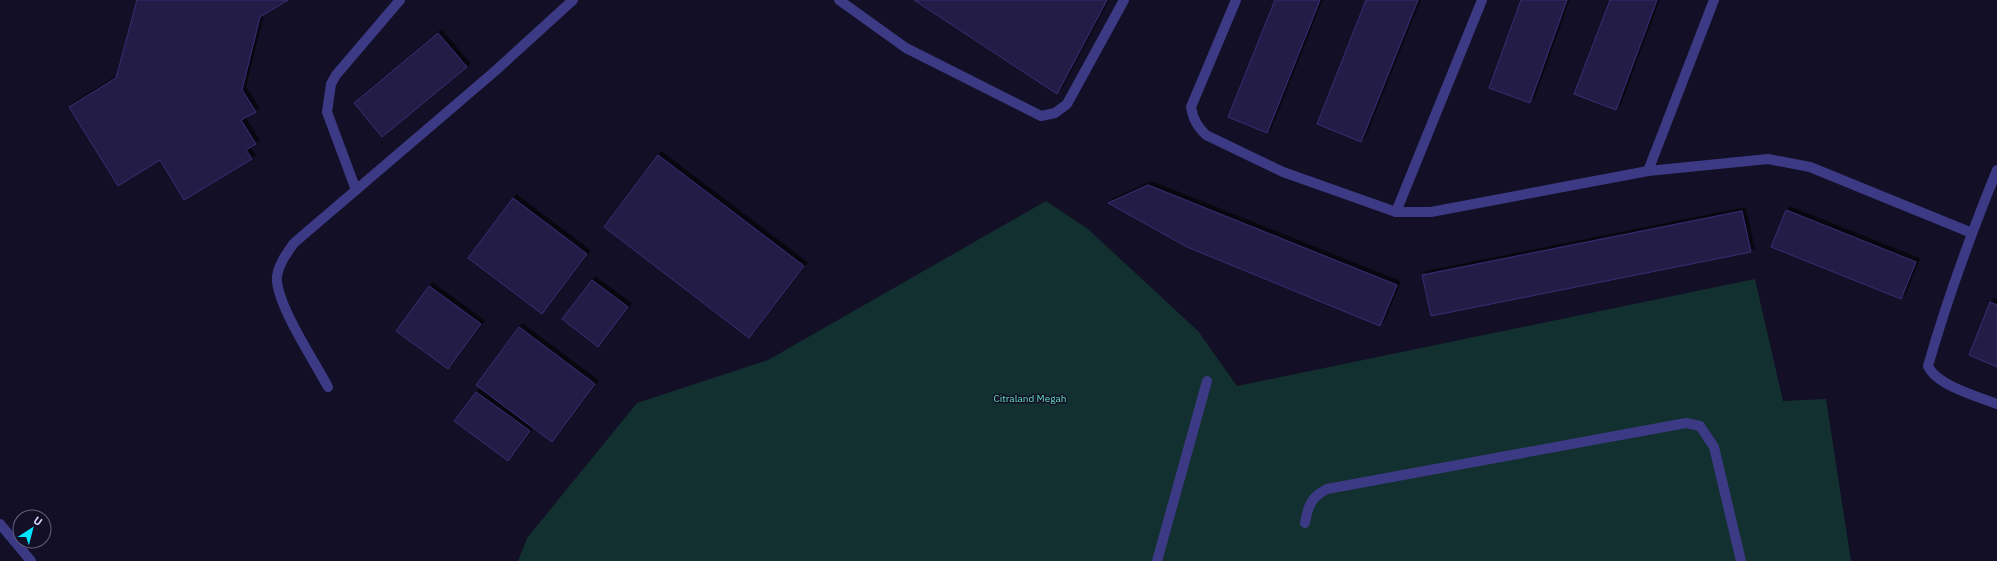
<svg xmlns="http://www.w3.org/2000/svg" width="1997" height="561" font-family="'IBM Plex Sans',sans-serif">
<defs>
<filter id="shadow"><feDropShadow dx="3.5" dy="-3.5" stdDeviation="0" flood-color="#0009"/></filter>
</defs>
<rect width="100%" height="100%" fill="#130f26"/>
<path fill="#12302f" d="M1046 201 1088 229 1198 331 1237 386 1755 279 1783 401 1826 399 1851 561H518L527 538 637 403 768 360Z"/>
<g fill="#241b47" stroke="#3b2d73" filter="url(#shadow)">
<path d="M137 0H288L260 17 242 90 256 112 241 120 256 144 246 150 252 159 184 200 160 160 118 186 69 107 116 78Z"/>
<path d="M914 0H1107L1057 94Z"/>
<path d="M1275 0H1320L1267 133 1228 117Z"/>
<path d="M1366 0H1418L1361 142 1317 124Z"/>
<path d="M1521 0H1567L1530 103 1489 88Z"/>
<path d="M1610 0H1657L1616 110 1574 94Z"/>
<path d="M438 33 467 67 382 137 354 103Z"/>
<path d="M658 155 804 266 749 338 604 227Z"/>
<path d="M1148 185 1397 285 1380 326 1187 247 1108 203Z"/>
<path d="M513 198 587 254 542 314 468 258Z"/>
<path d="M1786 210 1916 262 1901 299 1771 247Z"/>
<path d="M1742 211 1751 252 1431 316 1422 275Z"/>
<path d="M592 280 628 307 598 347 562 319Z"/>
<path d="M429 286 481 324 448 369 396 331Z"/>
<path d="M1990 302 1997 305V367L1969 355Z"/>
<path d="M519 327 595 384 552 442 476 385Z"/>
<path d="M476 392 530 431 508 461 454 421Z"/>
</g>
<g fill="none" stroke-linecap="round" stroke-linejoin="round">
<g stroke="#3d3a85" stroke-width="10">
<path d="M356 190 327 112 331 84 336 75 400 0"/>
<path d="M328 387C315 362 274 301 277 276 279 263 287 253 294 243L494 72 573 0"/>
<path d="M0 524 31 561"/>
</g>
<g stroke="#3d3a85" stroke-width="10">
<path d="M839 0 906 48 1041 116 1055 113 1067 104 1124 0"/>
<path d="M1236 0 1191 107C1193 119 1197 126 1206 135L1283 172 1396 212H1431L1648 171 1768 159 1810 167 1972 233"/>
<path d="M1997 170C1971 234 1947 299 1928 366 1936 385 1978 397 1997 404"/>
<path d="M1648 171 1714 0"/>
<path d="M1396 212 1482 0"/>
<path d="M1305 523C1308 506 1311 497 1327 489L1686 423 1700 426 1714 447 1741 561"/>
<path d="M1157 561 1207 381"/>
</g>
</g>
<g text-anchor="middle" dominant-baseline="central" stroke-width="3" stroke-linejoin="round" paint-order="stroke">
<g font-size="10" fill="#5fe0c0" stroke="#130f26">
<text x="1030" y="398">Citraland Megah</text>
</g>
</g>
<g transform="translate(32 529) rotate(36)"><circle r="19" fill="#130f26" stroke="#625e7d"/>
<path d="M0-3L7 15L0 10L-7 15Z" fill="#00e5ff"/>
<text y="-6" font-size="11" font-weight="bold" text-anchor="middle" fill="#d9d4ff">U</text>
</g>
</svg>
